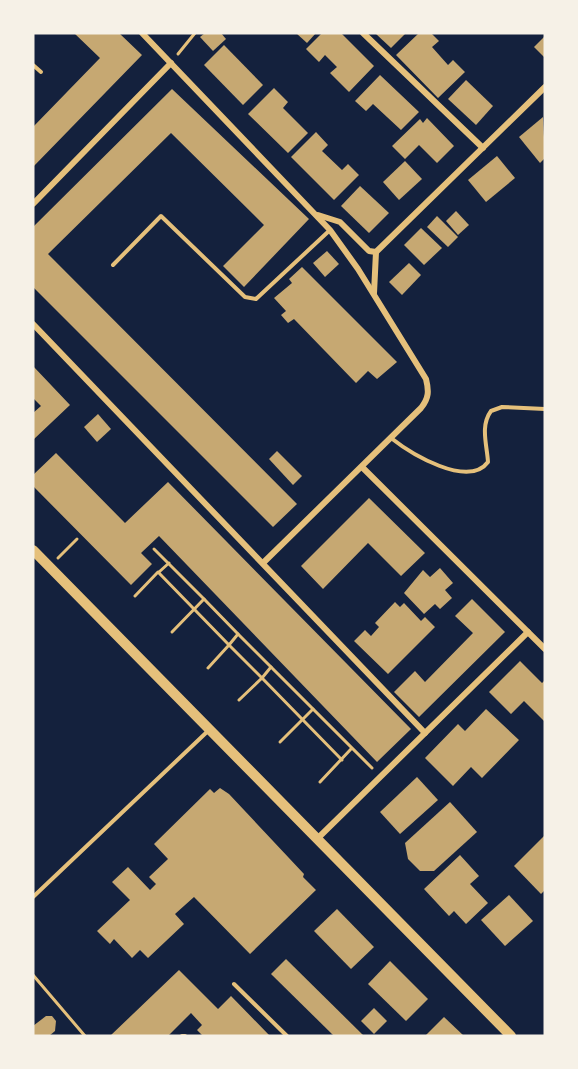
<svg xmlns="http://www.w3.org/2000/svg" width="578" height="1069" font-family="'Space Grotesk',sans-serif">
<rect width="100%" height="100%" fill="#14213d"/>
<g fill="#c6a872">
<path d="M74 33H119L142 55 33 167V127L100 58Z"/>
<path d="M205 33H221L226 39 213 51 200 37Z"/>
<path d="M296 33H316L307 43Z"/>
<path d="M322 33H341L374 66 349 92 330 73 337 67 325 55 319 62 306 49Z"/>
<path d="M375 33H406L391 48Z"/>
<path d="M419 33H431L439 41 432 47 448 65 453 60 465 72 438 98 396 55Z"/>
<path d="M545 36V58L534 47Z"/>
<path d="M224 45 263 85 243 105 204 65Z"/>
<path d="M380 75 419 112 401 130 373 104 366 111 355 101Z"/>
<path d="M466 80 493 106 476 125 448 99Z"/>
<path d="M274 88 288 102 283 108 308 133 288 153 248 114Z"/>
<path d="M172 89 309 219 244 287 223 266 264 225 171 133 48 254 297 504 273 527 33 287V227Z"/>
<path d="M543 117 545 158 540 163 519 137Z"/>
<path d="M427 118 454 146 437 163 419 145 405 159 392 146 420 119 423 123Z"/>
<path d="M316 132 328 145 322 151 342 170 348 164 359 175 334 200 291 157Z"/>
<path d="M497 156 515 178 486 202 468 180Z"/>
<path d="M405 161 422 179 399 200 383 182Z"/>
<path d="M360 186 389 213 369 233 341 206Z"/>
<path d="M456 211 469 225 458 235 446 221Z"/>
<path d="M437 216 458 237 448 247 427 227Z"/>
<path d="M421 228 442 248 424 265 404 245Z"/>
<path d="M327 251 339 264 325 277 313 263Z"/>
<path d="M409 263 421 275 402 295 389 282Z"/>
<path d="M302 267 397 362 377 379 368 371 356 383 294 319 288 323 281 315 286 311 274 298 292 283 289 279Z"/>
<path d="M33 366 70 405 33 440V413L41 406 33 398Z"/>
<path d="M98 414 111 429 97 442 84 427Z"/>
<path d="M277 451 302 476 293 485 269 459Z"/>
<path d="M56 453 125 523 168 482 411 729 377 762 159 536 141 553 152 564 131 585 33 486V475Z"/>
<path d="M369 498 425 553 401 576 368 543 323 589 301 566Z"/>
<path d="M440 568 453 583 445 590 452 598 440 609 435 604 424 614 404 593 423 570 430 577Z"/>
<path d="M472 599 505 632 419 717 394 692 415 671 425 682 473 633 455 616Z"/>
<path d="M395 602 400 607 404 603 421 621 425 617 435 627 388 674 354 641 365 630 371 636 379 627 375 623Z"/>
<path d="M520 661 542 683 545 680V722L524 701 511 714 489 692Z"/>
<path d="M486 709 519 740 482 778 471 767 453 786 425 758 458 724 465 731Z"/>
<path d="M417 777 438 800 400 834 380 812Z"/>
<path d="M220 788 229 794 304 874 303 877 316 890 250 954 194 897 175 914 184 924 148 958 140 950 132 958 114 939 110 944 97 931 130 900 112 882 128 867 150 890 156 884 149 877 168 859 154 844 210 789 214 793Z"/>
<path d="M450 802 477 832 434 871H420L408 859 405 843Z"/>
<path d="M545 835V890L541 894 514 866Z"/>
<path d="M460 855 479 876 470 884 488 903 466 924 454 911 449 916 424 889Z"/>
<path d="M509 895 533 921 505 946 481 920Z"/>
<path d="M337 909 374 947 351 969 314 931Z"/>
<path d="M286 959 364 1036H334L271 974Z"/>
<path d="M390 961 428 999 406 1021 368 984Z"/>
<path d="M179 970 218 1009 231 996 270 1036H203L197 1030 202 1025 191 1013 168 1036H110Z"/>
<path d="M374 1008 387 1021 374 1034 361 1021Z"/>
<path d="M46 1016H52L56 1021 55 1031 49 1036H33V1026Z"/>
<path d="M444 1017 464 1036H425Z"/>
</g>
<g fill="none" stroke-linecap="round" stroke-linejoin="round">
<g stroke="#e5c07b" stroke-width="3">
<path d="M178 54 195 33"/>
<path d="M154 549 204 599"/>
<path d="M58 558 77 539"/>
<path d="M159 572 169 563"/>
<path d="M135 596 158 572 229 645 238 634 271 667"/>
<path d="M172 632 204 599 238 634"/>
<path d="M208 668 229 645 262 678 271 667 372 768"/>
<path d="M239 700 262 678 342 760"/>
<path d="M280 742 313 709"/>
<path d="M320 782 351 749"/>
<path d="M33 975 85 1036"/>
</g>
<g stroke="#e5c07b" stroke-width="4">
<path d="M33 65 41 72"/>
<path d="M113 265 161 216 245 297 256 299 330 230"/>
<path d="M391 438C410 453 468 489 488 462 487 445 480 426 491 411L502 407 545 409"/>
<path d="M33 897 209 730"/>
<path d="M234 984 287 1036"/>
<path d="M182 1036H185"/>
</g>
<g stroke="#e5c07b" stroke-width="6">
<path d="M142 33 330 230 358 269 426 379C429 391 429 398 421 408L263 563"/>
<path d="M363 33 483 148"/>
<path d="M33 204 171 63"/>
<path d="M318 215 340 222 369 251 376 252"/>
<path d="M374 293 376 252 545 87"/>
<path d="M33 324 425 733"/>
<path d="M362 467 545 649"/>
<path d="M317 839 528 632"/>
</g>
<path stroke="#e5c07b" stroke-width="10" d="M33 550 511 1036"/>
</g>
<rect width="578" height="1069" fill="none" stroke="#f6f1e7" stroke-width="69"/>
</svg>
